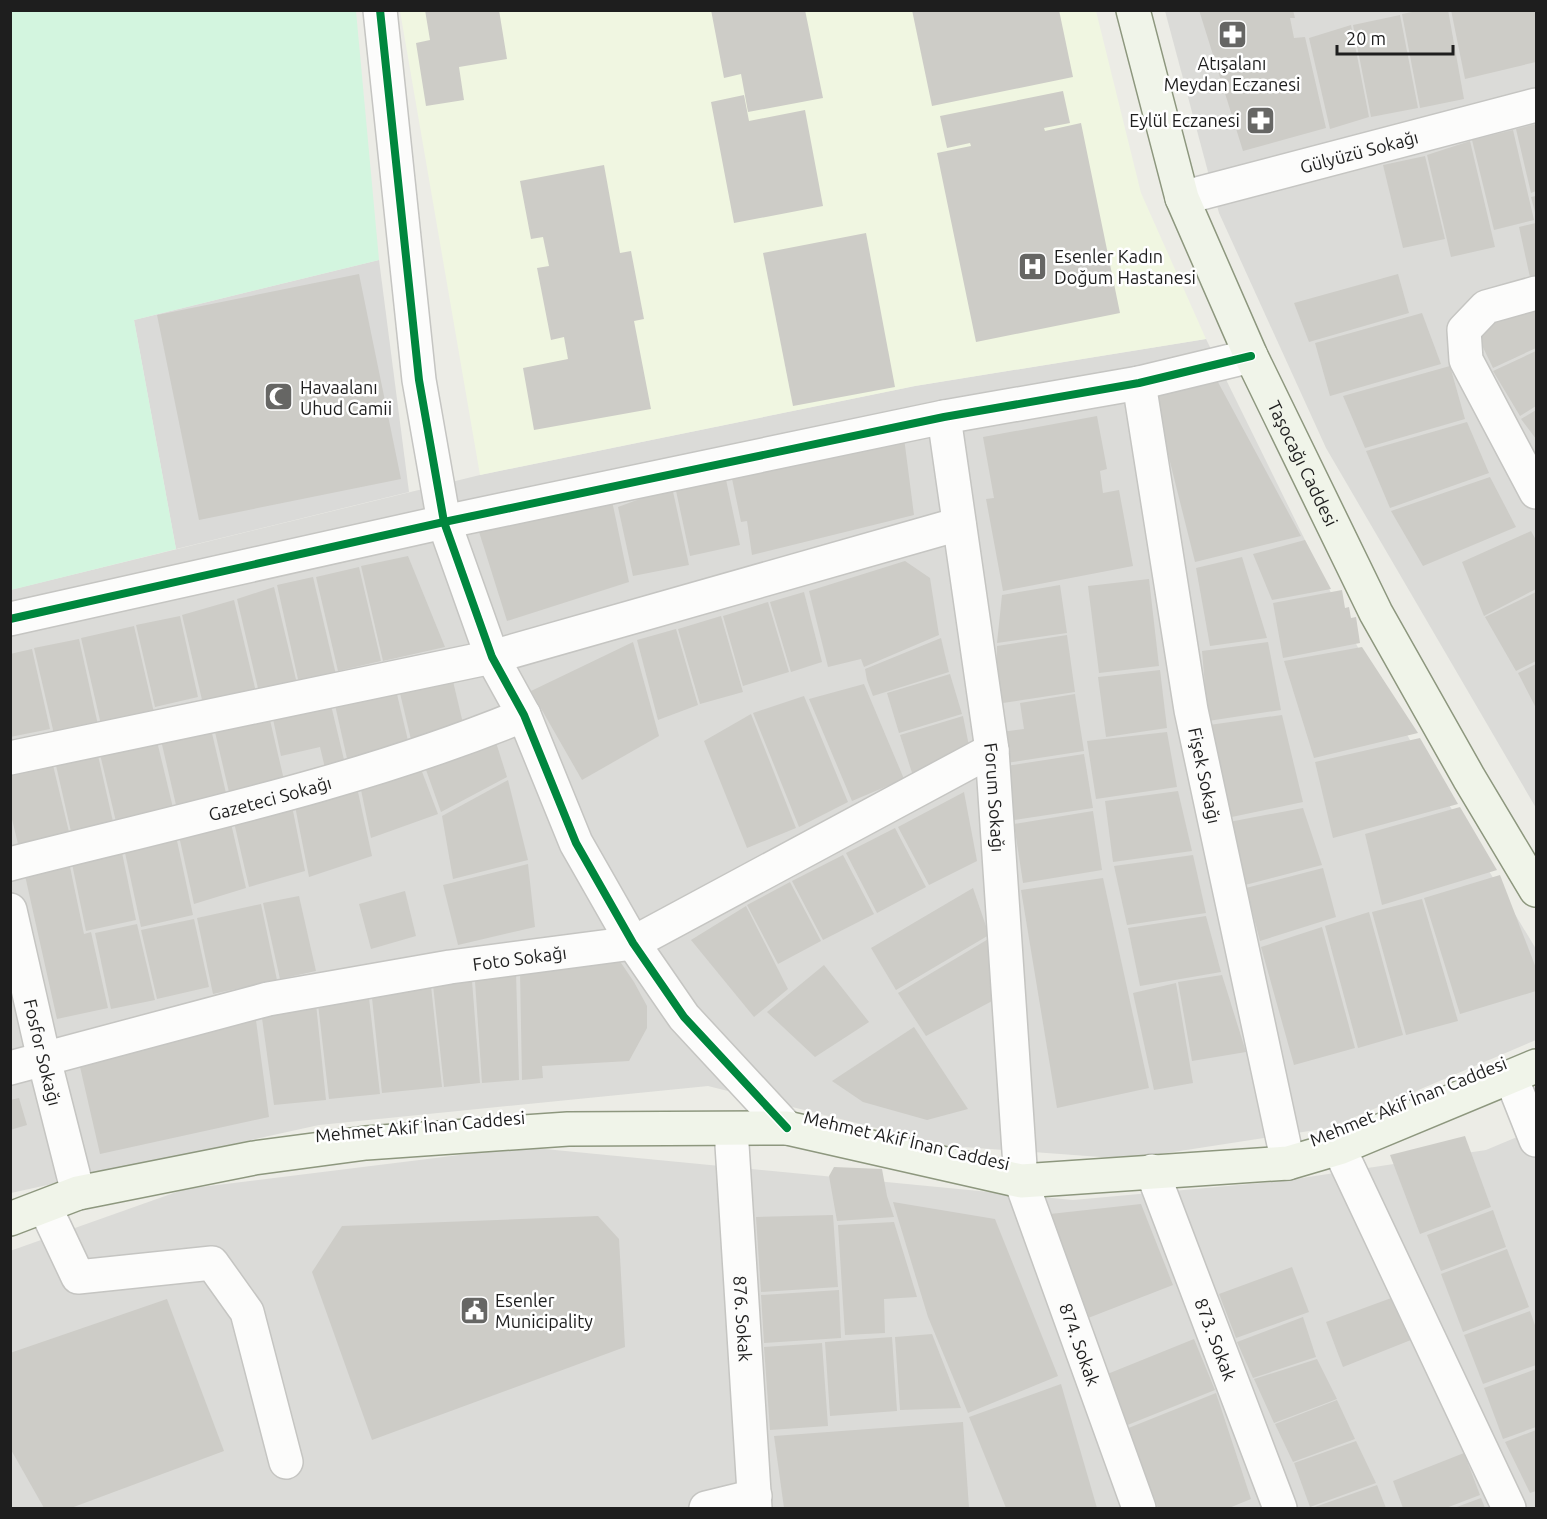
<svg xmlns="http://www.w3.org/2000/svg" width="1547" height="1519" font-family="Ubuntu,sans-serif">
<rect width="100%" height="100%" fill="#ecece6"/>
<g fill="#dbdbd8">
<path d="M1165 11H1536V808L1326 448 1219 213Z"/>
<path d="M1206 339 1374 680 1536 949V1040L1329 1128 1128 1159 949 1146 708 1086 319 1125 11 1193 10 590 480 475 915 386Z"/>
<path d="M1536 1129V1508H11L10 1251 185 1189 524 1147 1073 1200 1282 1181 1486 1150Z"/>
</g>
<path fill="#f0f6e1" d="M400 11H1096L1141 193 1206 339 915 386 480 475Z"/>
<path fill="#dadad8" d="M379 260 409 492 176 549 134 320Z"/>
<path fill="#d3f5df" d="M10 11H356L379 260 134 320 176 549 11 590Z"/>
<g fill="#cdccc7">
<path d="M425 10H499L507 59 459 67 464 100 426 106 416 43 430 40Z"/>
<path d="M711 10H805L823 98 748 112 741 74 724 78Z"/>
<path d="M912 10H1059L1073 77 932 106Z"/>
<path d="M1199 10H1293L1295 18H1290L1294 38 1305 37 1326 128 1243 151Z"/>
<path d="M1422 10H1448L1464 99 1420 108 1402 14Z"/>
<path d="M1451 10H1536V62L1465 79Z"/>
<path d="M1400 15 1418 108 1371 117 1353 25Z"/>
<path d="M1351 25 1369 117 1330 129 1309 38Z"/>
<path d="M1063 91 1070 123 1044 128 1045 131 1081 123 1120 313 976 342 937 153 971 146 970 143 947 148 940 116Z"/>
<path d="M744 95 749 121 805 110 823 206 734 223 711 102Z"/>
<path d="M1536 124V191L1531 193 1516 129Z"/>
<path d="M1513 130 1534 220 1494 230 1472 140Z"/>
<path d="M1470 141 1495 247 1451 257 1427 155Z"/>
<path d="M1425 156 1445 239 1403 248 1383 165Z"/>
<path d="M604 165 620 253 631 251 644 319 634 321 651 409 534 430 523 368 568 359 564 337 551 340 537 268 549 266 543 237 531 239 520 181Z"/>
<path d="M1536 196V216L1531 197Z"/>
<path d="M1536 223V280L1531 282 1519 227Z"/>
<path d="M866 233 895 387 793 406 763 253Z"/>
<path d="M359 274 401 479 199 520 157 315Z"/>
<path d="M1398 274 1409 313 1309 342 1294 303Z"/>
<path d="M1536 304V348L1493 368 1477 335 1489 319Z"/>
<path d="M1422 313 1441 364 1330 396 1315 343Z"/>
<path d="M1536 351V406L1520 416 1493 371Z"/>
<path d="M1450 366 1465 419 1365 448 1343 396Z"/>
<path d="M1212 371 1301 536 1195 562 1151 386Z"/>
<path d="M1536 410V439L1521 419Z"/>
<path d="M1097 416 1107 469 1100 471 1103 493 1119 490 1133 566 1003 591 986 499 994 498 983 437Z"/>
<path d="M1467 422 1489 473 1390 508 1366 451Z"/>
<path d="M903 430 914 515 752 555 747 521 741 522 731 474Z"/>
<path d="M725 475 740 545 690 556 675 486Z"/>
<path d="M1490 477 1516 527 1423 566 1391 511Z"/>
<path d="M672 487 689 565 633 576 618 507Z"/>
<path d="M610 491 629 582 507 621 475 519Z"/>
<path d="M1531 531 1536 540V589L1484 616 1462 562Z"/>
<path d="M1305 540 1331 589 1272 600 1253 554Z"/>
<path d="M408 556 445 647 383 661 361 566Z"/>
<path d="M1242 557 1267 638 1210 646 1196 568Z"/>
<path d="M905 561 930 578 939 635 864 667 861 659 828 667 809 591Z"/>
<path d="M359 567 381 661 338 671 316 577Z"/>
<path d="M313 577 337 679 300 688 277 585Z"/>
<path d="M1149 579 1159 666 1099 673 1088 586Z"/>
<path d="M1060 585 1067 633 997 643 1002 595Z"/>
<path d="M274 587 298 688 260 697 237 599Z"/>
<path d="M1342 590 1345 608 1349 607 1351 618 1356 617 1360 643 1283 658 1273 603Z"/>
<path d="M804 592 822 662 791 672 770 602Z"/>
<path d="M1536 592V661L1516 671 1485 617Z"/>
<path d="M234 600 256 692 203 704 182 615Z"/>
<path d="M768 602 789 672 743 686 723 616Z"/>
<path d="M180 616 198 697 155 707 136 625Z"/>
<path d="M721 616 743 692 700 704 678 629Z"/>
<path d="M134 626 155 717 102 729 81 638Z"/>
<path d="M676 629 698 705 658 720 637 640Z"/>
<path d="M1067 635 1075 692 996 704 997 646Z"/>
<path d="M941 638 949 672 873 696 867 680 865 669Z"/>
<path d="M79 639 98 725 54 734 34 648Z"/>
<path d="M633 642 659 736 582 780 531 691Z"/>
<path d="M1268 642 1281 710 1208 721 1202 651Z"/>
<path d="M1362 647 1418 733 1314 758 1284 661Z"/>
<path d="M32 649 50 729 10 737V654Z"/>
<path d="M1536 664V708L1518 673Z"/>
<path d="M1160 670 1167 728 1106 737 1098 677Z"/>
<path d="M950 674 962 714 899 733 887 693Z"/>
<path d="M452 677 466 736 413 748 399 689Z"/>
<path d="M864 684 904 779 852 801 809 699Z"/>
<path d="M396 690 410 749 348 763 335 705Z"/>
<path d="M1075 694 1084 751 1006 763 1001 732 1024 729 1020 703Z"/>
<path d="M804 696 848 802 799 827 753 713Z"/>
<path d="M331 705 345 764 325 768 320 747 281 756 273 719Z"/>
<path d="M751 714 796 828 747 848 704 741Z"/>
<path d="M1282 715 1303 802 1227 818 1209 725Z"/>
<path d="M963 716 970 751 913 776 900 735Z"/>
<path d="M270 720 284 780 229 792 215 732Z"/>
<path d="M211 729 226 793 176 805 160 736Z"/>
<path d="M1167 732 1177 787 1096 799 1087 741Z"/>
<path d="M493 733 507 777 441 812 425 767Z"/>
<path d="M156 737 174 812 117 826 99 750Z"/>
<path d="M1420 738 1458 804 1333 838 1315 762Z"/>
<path d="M97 751 114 826 72 836 55 761Z"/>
<path d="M1084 754 1093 808 1014 820 1006 766Z"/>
<path d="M52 761 70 836 19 848 10 811V771Z"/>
<path d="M421 769 438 814 371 838 361 790Z"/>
<path d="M508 780 528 860 453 879 442 816Z"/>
<path d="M1178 791 1192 851 1113 862 1105 801Z"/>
<path d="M358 792 372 856 309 877 295 806Z"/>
<path d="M964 792 977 861 929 885 898 827Z"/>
<path d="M292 806 305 871 249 887 233 818Z"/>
<path d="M1460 807 1497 870 1382 905 1365 834Z"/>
<path d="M1303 808 1322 865 1245 885 1229 822Z"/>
<path d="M1093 811 1102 870 1023 883 1014 824Z"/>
<path d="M230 819 246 888 194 904 179 836Z"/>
<path d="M895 828 926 887 877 913 846 853Z"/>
<path d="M176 836 193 915 141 927 124 848Z"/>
<path d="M121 848 136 920 86 931 71 859Z"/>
<path d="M843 855 874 914 823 940 792 881Z"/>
<path d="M1193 855 1206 913 1127 925 1114 866Z"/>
<path d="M69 862 84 934 91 932 108 1008 57 1019 24 871Z"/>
<path d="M528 864 535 927 458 945 443 885Z"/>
<path d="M1323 868 1336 917 1260 941 1246 888Z"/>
<path d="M1500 875 1536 968V991L1460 1014 1424 898Z"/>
<path d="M1103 878 1149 1088 1057 1108 1021 890Z"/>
<path d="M790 882 821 941 778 964 747 905Z"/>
<path d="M973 888 989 935 896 990 871 948Z"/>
<path d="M405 891 416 936 371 949 359 904Z"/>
<path d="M299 896 316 971 280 979 263 903Z"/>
<path d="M1422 899 1458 1021 1406 1035 1372 912Z"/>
<path d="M261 904 277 980 213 994 197 918Z"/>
<path d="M746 906 788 989 754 1017 691 940Z"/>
<path d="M1369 912 1403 1035 1358 1048 1325 926Z"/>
<path d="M1206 916 1221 972 1140 986 1128 928Z"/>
<path d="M194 919 209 987 157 999 141 930Z"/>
<path d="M137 924 155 1000 111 1009 95 933Z"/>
<path d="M1322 927 1355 1048 1294 1065 1261 947Z"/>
<path d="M990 938 996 999 926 1036 898 993Z"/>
<path d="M617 957 634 982 647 1006V1028L629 1061 542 1066 543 1078 522 1080 520 971Z"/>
<path d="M824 965 869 1022 815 1057 767 1012Z"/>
<path d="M516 972 519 1080 482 1083 475 981Z"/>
<path d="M1222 975 1246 1052 1192 1061 1178 982Z"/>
<path d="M472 981 480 1083 444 1087 433 985Z"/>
<path d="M1176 983 1193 1083 1154 1090 1133 993Z"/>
<path d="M431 986 442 1087 382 1093 372 998Z"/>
<path d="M369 998 380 1094 329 1099 318 1004Z"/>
<path d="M316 1004 326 1100 274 1105 261 1011Z"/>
<path d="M255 1013 269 1117 100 1154 78 1058Z"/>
<path d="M914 1027 968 1109 927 1120 863 1102 832 1081Z"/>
<path d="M19 1098 27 1125 10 1130V1100Z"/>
<path d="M1465 1136 1491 1207 1420 1234 1390 1155Z"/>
<path d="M834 1167 882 1169 887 1196 894 1217 837 1221 829 1176Z"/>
<path d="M893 1202 995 1219 1058 1376 968 1413 928 1317Z"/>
<path d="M1141 1204 1173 1285 1083 1320 1041 1215Z"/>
<path d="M1493 1210 1506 1247 1441 1271 1427 1235Z"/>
<path d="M833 1215 838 1287 761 1292 756 1217Z"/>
<path d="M598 1216 619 1239 625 1347 372 1440 312 1272 342 1226Z"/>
<path d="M894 1222 917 1297 884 1299 885 1333 845 1335 838 1225Z"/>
<path d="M1507 1249 1529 1307 1463 1332 1441 1274Z"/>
<path d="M1292 1267 1309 1312 1236 1338 1219 1294Z"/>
<path d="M839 1290 841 1338 764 1343 761 1295Z"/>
<path d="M1394 1297 1411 1340 1343 1367 1326 1322Z"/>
<path d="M167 1299 224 1451 71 1508H44L10 1448V1353Z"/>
<path d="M1530 1311 1536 1328V1365L1483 1384 1464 1335Z"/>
<path d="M1303 1317 1316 1357 1253 1378 1237 1342Z"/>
<path d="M932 1334 961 1408 900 1410 895 1337Z"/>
<path d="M892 1337 897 1411 830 1416 825 1342Z"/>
<path d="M1194 1339 1215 1390 1125 1426 1105 1375Z"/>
<path d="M822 1343 828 1426 770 1430 764 1347Z"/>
<path d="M1317 1359 1337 1399 1274 1423 1254 1379Z"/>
<path d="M1536 1369V1427L1503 1439 1484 1388Z"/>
<path d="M1061 1384 1097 1508H1006L969 1417Z"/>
<path d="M1216 1393 1251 1499 1229 1508H1158L1126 1429Z"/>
<path d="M1337 1400 1355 1439 1293 1462 1275 1424Z"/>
<path d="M963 1422 969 1508H784L774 1436Z"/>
<path d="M1536 1430V1491L1530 1493 1505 1442Z"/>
<path d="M1356 1441 1376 1483 1310 1507 1294 1463Z"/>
<path d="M1464 1453 1480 1495 1446 1508H1403L1393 1481Z"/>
<path d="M1377 1485 1386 1508H1312Z"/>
<path d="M1481 1498 1485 1508H1454Z"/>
</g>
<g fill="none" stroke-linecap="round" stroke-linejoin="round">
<defs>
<g id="minor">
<path d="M380 10 419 380 444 522 492 657 524 715 576 843 633 943 684 1017 787 1128"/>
<path id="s1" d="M1182 198 1536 105"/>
<path d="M1536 293 1486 307 1464 330 1466 360 1536 492"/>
<path id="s2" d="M1139 383 1191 710 1288 1163"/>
<path id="s3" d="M944 417 992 750 1021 1181 1139 1508"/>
<path d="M10 619 444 522 944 417 1139 383 1251 356"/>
<path d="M10 758 492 657 959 524"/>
<path id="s4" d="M10 864C183 820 359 783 524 715"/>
<path id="s5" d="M10 910 44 1059 78 1193"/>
<path id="s6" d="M10 1068 268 999 450 967 633 943 992 750"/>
<path d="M1511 1077 1536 1140"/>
<path id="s7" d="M731 1129 755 1508"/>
<path d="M1339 1148 1509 1508"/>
<path id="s8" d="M1152 1171 1280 1508"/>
<path d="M45 1207 78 1277 212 1263 247 1312 286 1462"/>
<path d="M706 1508 755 1496"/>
</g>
<g id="secondary">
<path id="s9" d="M1133 10 1182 198 1251 356 1376 613 1469 778 1536 890"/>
<path d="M10 1219 78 1193 254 1158 366 1143 568 1129 787 1128 1021 1181 1288 1163 1339 1148 1536 1066"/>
</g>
</defs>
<use href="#minor" stroke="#c5c5c2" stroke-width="36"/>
<use href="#secondary" stroke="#8d977e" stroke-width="36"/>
<use href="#minor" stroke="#fcfcfb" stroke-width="33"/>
<use href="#secondary" stroke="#f0f4e9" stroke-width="33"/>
<defs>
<g id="cycleway">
<path d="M380 10 419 380 444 522 492 657 524 715 576 843 633 943 684 1017 787 1128"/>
<path d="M10 619 444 522 944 417 1139 383 1251 356"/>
</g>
</defs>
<use href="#cycleway" stroke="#fff" stroke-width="11"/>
<use href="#cycleway" stroke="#00873e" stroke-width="8"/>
</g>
<defs>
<symbol id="pharmacy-square" viewBox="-11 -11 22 22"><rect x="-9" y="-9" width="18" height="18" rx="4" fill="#666664" stroke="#fff"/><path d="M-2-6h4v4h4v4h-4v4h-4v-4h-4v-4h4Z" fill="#fff"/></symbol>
<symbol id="hospital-square" viewBox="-11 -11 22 22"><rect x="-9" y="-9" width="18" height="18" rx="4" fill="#666664" stroke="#fff"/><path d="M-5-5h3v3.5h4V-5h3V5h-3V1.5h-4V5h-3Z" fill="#fff"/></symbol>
<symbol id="mosque-square" viewBox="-11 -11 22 22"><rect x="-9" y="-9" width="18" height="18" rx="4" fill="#666664" stroke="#fff"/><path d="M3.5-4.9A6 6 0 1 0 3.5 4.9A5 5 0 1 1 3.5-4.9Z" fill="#fff"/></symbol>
<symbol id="civic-square" viewBox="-11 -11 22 22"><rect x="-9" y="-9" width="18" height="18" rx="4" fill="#666664" stroke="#fff"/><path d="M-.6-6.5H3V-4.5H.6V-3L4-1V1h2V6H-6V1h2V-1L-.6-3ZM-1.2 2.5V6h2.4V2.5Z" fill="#fff"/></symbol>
</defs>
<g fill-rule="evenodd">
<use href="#pharmacy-square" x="1216" y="18" width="33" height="33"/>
<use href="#pharmacy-square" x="1244" y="104" width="33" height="33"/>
<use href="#hospital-square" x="1016" y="250" width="33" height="33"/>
<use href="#mosque-square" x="262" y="380" width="33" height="33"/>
<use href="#civic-square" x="458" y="1294" width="33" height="33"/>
</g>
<g text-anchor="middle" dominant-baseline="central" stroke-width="5" stroke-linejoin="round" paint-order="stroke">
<g font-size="18" fill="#1e1e1e" stroke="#fff" text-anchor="start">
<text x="1232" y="63" text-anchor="middle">Atışalanı<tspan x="1232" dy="21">Meydan Eczanesi</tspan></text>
<text x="1240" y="120" text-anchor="end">Eylül Eczanesi</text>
<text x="1054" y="256">Esenler Kadın<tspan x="1054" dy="21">Doğum Hastanesi</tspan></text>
<text x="300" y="387">Havaalanı<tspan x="300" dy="21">Uhud Camii</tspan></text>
<text x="495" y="1300">Esenler<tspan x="495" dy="21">Municipality</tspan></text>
</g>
<g font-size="18" fill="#1e1e1e" stroke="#fff">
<text stroke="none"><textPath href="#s1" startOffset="183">Gülyüzü Sokağı</textPath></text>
<text stroke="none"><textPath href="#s9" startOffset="486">Taşocağı Caddesi</textPath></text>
<text stroke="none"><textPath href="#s2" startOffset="398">Fişek Sokağı</textPath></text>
<text stroke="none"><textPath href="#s4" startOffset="268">Gazeteci Sokağı</textPath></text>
<text stroke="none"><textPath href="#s3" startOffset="384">Forum Sokağı</textPath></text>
<text stroke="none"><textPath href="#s6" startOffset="522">Foto Sokağı</textPath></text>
<text stroke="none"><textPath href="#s5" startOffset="146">Fosfor Sokağı</textPath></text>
<text transform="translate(1408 1101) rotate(-22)">Mehmet Akif İnan Caddesi</text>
<text transform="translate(420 1126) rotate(-5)">Mehmet Akif İnan Caddesi</text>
<text transform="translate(907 1140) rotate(13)">Mehmet Akif İnan Caddesi</text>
<text stroke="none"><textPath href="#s7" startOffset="190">876. Sokak</textPath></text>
<text stroke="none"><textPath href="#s8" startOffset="180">873. Sokak</textPath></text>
<text stroke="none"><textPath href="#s3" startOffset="942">874. Sokak</textPath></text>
</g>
</g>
<rect width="1547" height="1519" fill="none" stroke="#1e1e1e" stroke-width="24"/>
<path d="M1337 45v9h116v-9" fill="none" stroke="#1e1e1e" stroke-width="3"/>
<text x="1346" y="45" font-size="18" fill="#1e1e1e" stroke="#ffffff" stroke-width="4.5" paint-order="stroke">20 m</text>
</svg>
